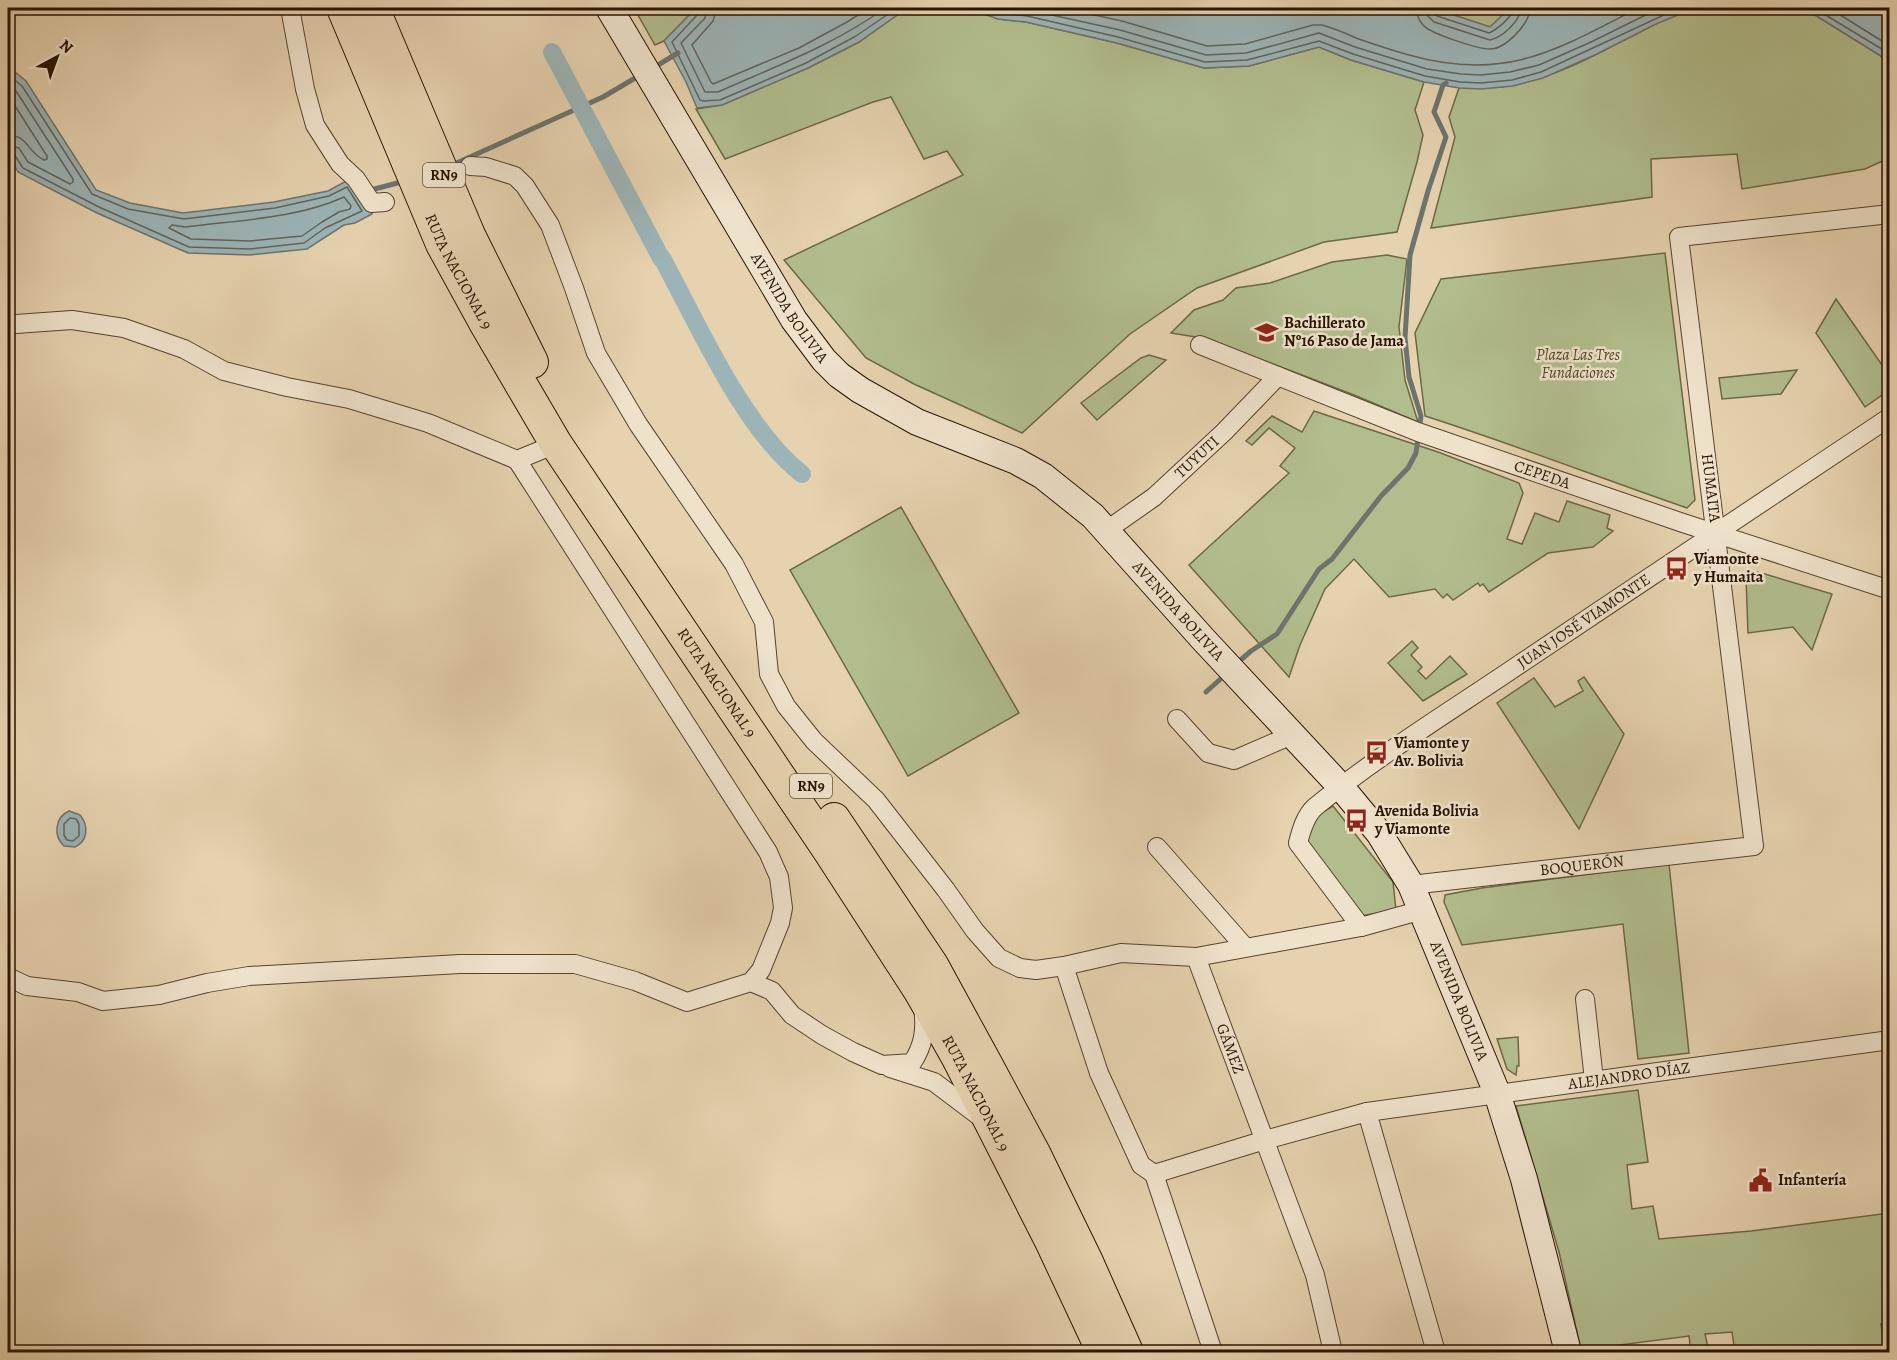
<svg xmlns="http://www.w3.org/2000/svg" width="1897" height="1360" font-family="Alegreya,serif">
<rect width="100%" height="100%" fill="#e6d2af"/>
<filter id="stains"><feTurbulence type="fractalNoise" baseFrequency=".00333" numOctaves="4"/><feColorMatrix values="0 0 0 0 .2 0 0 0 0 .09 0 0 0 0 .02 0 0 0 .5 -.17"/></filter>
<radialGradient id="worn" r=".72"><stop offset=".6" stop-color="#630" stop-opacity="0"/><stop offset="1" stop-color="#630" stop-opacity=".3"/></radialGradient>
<g fill="#b2bd8d" stroke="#6c6846" stroke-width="1.5">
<path d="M634 8H696L664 41 655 45Z"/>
<path d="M907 8H968L998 19 1026 22 1117 43 1204 68 1249 66 1319 47 1351 60 1424 82 1415 110 1423 135 1417 162 1397 232 1324 242 1197 288 1130 334 1022 433 914 384 866 358 784 260 963 175 947 151 924 159 891 97 873 102 725 159 696 109 722 105 808 68 859 42Z"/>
<path d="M1432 8H1510L1490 27Z"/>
<path d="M1695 8H1799L1815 15 1889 61V158L1865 169 1742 189 1737 154 1651 159 1652 197 1431 228 1455 137 1449 117 1459 88C1478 88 1496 89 1514 85 1564 75 1608 48 1653 25 1666 19 1681 13 1695 8Z"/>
<path d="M1665 253 1695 500 1687 508C1600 478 1513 444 1425 416L1415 333 1441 279Z"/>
<path d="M1387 255 1407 259 1399 327 1405 380 1418 422 1354 395 1208 339 1171 333 1194 310 1223 300 1236 288 1270 283 1332 262Z"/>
<path d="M1836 299 1889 375V390L1865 407 1816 333Z"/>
<path d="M1149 355 1166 360 1097 420 1081 403 1141 358Z"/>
<path d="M1797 370 1781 394 1722 399 1719 378Z"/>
<path d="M1314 411 1438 452 1519 483 1523 493 1507 539 1522 544 1535 513 1559 522 1567 501 1610 515 1607 528 1613 531 1593 547 1548 553 1489 592 1483 584 1480 586 1478 583 1453 600 1447 594 1443 598 1435 589 1389 597 1354 559 1325 589 1300 645 1289 677 1189 565 1289 473 1280 466 1295 448 1269 428 1252 445 1246 441 1272 416 1302 432Z"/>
<path d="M901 507 1019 713 908 776 790 570Z"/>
<path d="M1758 572 1832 594 1812 650 1793 627 1748 633 1746 577Z"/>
<path d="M1412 641 1418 648 1411 655 1422 667 1418 671 1426 679 1450 656 1467 674 1423 701 1388 663Z"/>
<path d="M1584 677 1624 734 1579 829 1497 703 1534 678 1555 707 1583 691 1578 681Z"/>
<path d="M1333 806 1393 882 1396 910 1360 916 1306 844 1314 817Z"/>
<path d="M1669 864 1689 1053 1638 1059 1623 924 1462 945 1444 902 1445 895 1482 888Z"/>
<path d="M1518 1037 1519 1066H1517L1516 1075 1507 1069 1497 1039Z"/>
<path d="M1638 1090 1648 1162 1627 1165 1632 1209 1653 1206 1659 1239 1751 1231 1889 1213V1323L1881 1324 1885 1352H1735L1732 1332 1705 1334 1708 1348 1701 1350V1352H1691L1689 1336 1581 1350 1559 1252 1516 1106Z"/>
</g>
<g fill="#9cb4b7" stroke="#6d746e" stroke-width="1.5">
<path d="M696 8H907L859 42 808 68 722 105 697 108 686 82 664 41Z"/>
<path d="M968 8H1432L1490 27 1510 8H1695L1656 24 1597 54 1543 78 1513 86 1481 89 1459 88 1424 82 1351 60 1319 47 1249 66 1204 68 1117 43 1026 22 998 19Z"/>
<path d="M1799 8H1879L1889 18V61L1815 15Z"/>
<path d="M8 66 26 81 96 190 130 203 183 213 274 202 318 193 328 191 350 179 372 214 355 223 344 225 307 249 250 255 188 253 97 213 18 172 8 154Z"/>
<path d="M69 811 80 815C89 826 88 841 75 847L64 846C53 836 55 817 69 811Z"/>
</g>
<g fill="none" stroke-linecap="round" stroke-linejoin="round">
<g stroke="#62645c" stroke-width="1.5">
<path d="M700 8 698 14 672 42 700 100 703 101 720 100 806 63 856 36 897 8"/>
<path d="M707 8 705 18 681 43 705 92H718C776 66 834 45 885 8"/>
<path d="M717 8 713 21 692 45 711 82 713 84 799 48 847 22 869 8"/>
<path d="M985 8 1000 13 1027 16 1118 37 1205 62 1247 60 1319 41 1353 54 1425 76 1460 82 1481 83 1512 80 1541 72 1679 8"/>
<path d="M1020 8 1120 30 1206 55 1246 53 1319 33 1355 47 1427 69 1461 74 1481 75 1510 72 1539 65 1591 42 1660 8"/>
<path d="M1062 8 1122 21 1207 46 1245 44 1313 25H1322C1334 28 1345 33 1356 38 1373 44 1391 50 1409 55 1505 82 1555 51 1638 8"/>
<path d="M1417 8C1417 14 1418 20 1423 25 1431 34 1478 49 1490 49 1506 49 1530 23 1530 8"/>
<path d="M1426 8 1428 16 1434 22 1490 40C1503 37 1520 21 1521 8"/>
<path d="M1433 8 1434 12 1437 16 1489 33C1498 29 1512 17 1514 8"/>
<path d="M1814 8 1890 54"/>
<path d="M1829 8 1890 46"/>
<path d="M8 74 22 86 92 194 128 209 184 219 275 208 329 196 347 187 362 211 325 228 304 243 250 249 189 247 99 207 23 168 14 154 8 152"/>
<path d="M8 84 16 91 73 179V182L70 184 28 162 19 148 8 145"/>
<path d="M8 95 47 156V159L44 160C27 152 29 136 8 135"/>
<path d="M344 197 351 206 350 209 339 212 322 222 302 236 250 241 191 239 169 228 172 225 185 227C237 220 296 219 344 197Z"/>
<path d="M70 818 76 819 79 824V836L73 841 67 840 64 835V824Z"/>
</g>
<g stroke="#6d746e" stroke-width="5">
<path d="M653 68 678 53"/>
<path d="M450 166 603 97 642 74"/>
<path d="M367 191 405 181"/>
<path d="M1236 664 1251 651 1277 634 1319 569 1332 559 1381 496 1408 468 1416 453 1421 416 1409 377 1405 338 1410 255 1428 191 1446 137 1434 112 1443 85 1446 83"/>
<path d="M1206 692 1225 675"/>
</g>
<g stroke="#9cb4b7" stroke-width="18">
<path d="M552 52 661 258"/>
<path d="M662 258C698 324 743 428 802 474"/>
</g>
<defs>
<g id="street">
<path d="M290 8 305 89 315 125 340 164 356 179 372 203 385 202"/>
<path d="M470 166 486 167 515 176 525 186 550 225 574 288 596 353 638 424 734 564 764 622 769 674 786 706 814 741 876 800 946 890 975 931 999 958 1020 968 1036 970 1064 966 1121 953 1196 957 1361 927 1422 910"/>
<path d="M8 323 16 324 72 320 124 328 184 349 224 371 287 387 349 399 428 423 517 460 556 444"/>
<path id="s1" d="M1200 345 1418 432 1683 523 1890 590"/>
<path id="s2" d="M1107 530 1154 497 1224 432 1278 376"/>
<path d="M1177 719 1208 753 1234 760 1292 735"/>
<path d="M1157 847 1245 947"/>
<path id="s3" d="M1411 885 1754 846 1679 237 1890 214"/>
<path id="s4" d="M1361 927 1298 843C1301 831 1305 816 1315 807 1380 754 1454 709 1523 662 1645 580 1767 499 1890 417"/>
<path id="s5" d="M1196 957 1315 1275 1333 1352"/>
<path id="s6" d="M1064 966 1099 1073 1141 1165 1154 1174 1265 1140 1367 1112 1890 1040"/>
<path d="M8 977 27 986 78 992 103 1001 159 995 207 983 249 976 460 964H575L635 981 687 1002 751 982 761 970 780 923 783 908 779 877 768 852 517 460"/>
<path d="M751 982 772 991 792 1015 822 1035 853 1052 882 1065 912 1063C924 1045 926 1029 923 1007"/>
<path d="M1585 999 1594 1080"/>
<path d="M890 1068 934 1082 983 1119"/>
<path d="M1367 1112 1436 1352"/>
<path d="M1154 1174 1213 1352"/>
</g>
<g id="secondary">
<path id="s7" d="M609 8 794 320 824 360 839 375 860 390 917 422 1016 461 1043 476 1093 516 1203 639 1341 787 1379 833 1411 885 1497 1093 1524 1179 1568 1352"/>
</g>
<g id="highway">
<path id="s8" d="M343 8 442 244 487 326 556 444 830 852 920 991 957 1056 1051 1241 1103 1352"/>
<path d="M373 8 469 235 532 362"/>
<path d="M834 819 932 965 985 1062 1034 1153 1087 1262 1127 1352"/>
</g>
</defs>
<use href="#street" stroke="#57432c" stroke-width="20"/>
<use href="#secondary" stroke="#271300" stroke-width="28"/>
<use href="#highway" stroke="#271300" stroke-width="34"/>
<use href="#street" stroke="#efe2cb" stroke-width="18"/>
<use href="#secondary" stroke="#efe2cb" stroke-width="26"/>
<use href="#highway" stroke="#e6d2af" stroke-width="32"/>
</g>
<defs>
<symbol id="school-bare" viewBox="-9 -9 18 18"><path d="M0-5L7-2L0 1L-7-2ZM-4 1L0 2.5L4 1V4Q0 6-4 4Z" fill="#8f2418" stroke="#efe2cb" stroke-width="2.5" paint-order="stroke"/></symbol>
<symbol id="bus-bare" viewBox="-9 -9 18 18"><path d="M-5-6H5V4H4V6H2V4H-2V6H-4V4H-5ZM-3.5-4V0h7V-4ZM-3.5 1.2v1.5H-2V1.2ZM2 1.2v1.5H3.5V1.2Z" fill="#8f2418" stroke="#efe2cb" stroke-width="2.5" paint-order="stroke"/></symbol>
<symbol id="civic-bare" viewBox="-9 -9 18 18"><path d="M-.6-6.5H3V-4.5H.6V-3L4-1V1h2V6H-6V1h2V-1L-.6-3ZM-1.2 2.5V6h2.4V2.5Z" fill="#8f2418" stroke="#efe2cb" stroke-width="2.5" paint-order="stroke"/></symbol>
</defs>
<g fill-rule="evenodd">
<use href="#school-bare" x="1250" y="316" width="33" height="33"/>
<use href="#bus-bare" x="1660" y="552" width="33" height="33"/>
<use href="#bus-bare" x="1360" y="736" width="33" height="33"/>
<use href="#bus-bare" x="1340" y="804" width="33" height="33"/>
<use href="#civic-bare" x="1744" y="1164" width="33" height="33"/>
</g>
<g text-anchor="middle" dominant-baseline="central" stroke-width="5" stroke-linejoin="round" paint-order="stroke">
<g fill="#efe2cb" stroke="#63513d" stroke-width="1.5">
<rect x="423" y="163" width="42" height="24" rx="4.5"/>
<rect x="790" y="774" width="42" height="24" rx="4.5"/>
</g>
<g font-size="15" font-weight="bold" fill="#271300">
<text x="444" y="175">RN9</text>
<text x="811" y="786">RN9</text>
</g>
<g font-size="16" fill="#271300" stroke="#efe2cb">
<text stroke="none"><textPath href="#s8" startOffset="288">RUTA NACIONAL 9</textPath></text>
<text stroke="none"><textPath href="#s7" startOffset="350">AVENIDA BOLIVIA</textPath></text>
<text stroke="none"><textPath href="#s2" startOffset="116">TUYUTI</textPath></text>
<text stroke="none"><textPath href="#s1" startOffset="366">CEPEDA</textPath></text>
<text transform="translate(1711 488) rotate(83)">HUMAITA</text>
<text stroke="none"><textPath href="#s7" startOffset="854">AVENIDA BOLIVIA</textPath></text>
<text stroke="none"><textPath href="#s4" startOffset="472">JUAN JOSÉ VIAMONTE</textPath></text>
<text stroke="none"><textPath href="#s8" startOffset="774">RUTA NACIONAL 9</textPath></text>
<text stroke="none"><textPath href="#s3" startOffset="172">BOQUERÓN</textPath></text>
<text stroke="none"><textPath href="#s7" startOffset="1340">AVENIDA BOLIVIA</textPath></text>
<text stroke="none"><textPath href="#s5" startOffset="98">GÁMEZ</textPath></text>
<text stroke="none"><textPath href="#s6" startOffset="716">ALEJANDRO DÍAZ</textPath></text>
<text stroke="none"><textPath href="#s8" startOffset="1260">RUTA NACIONAL 9</textPath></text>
</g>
<g font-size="16" font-weight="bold" fill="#271300" stroke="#efe2cb" text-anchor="start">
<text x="1284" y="323">Bachillerato<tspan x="1284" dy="18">Nº16 Paso de Jama</tspan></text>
<text x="1694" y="559">Viamonte<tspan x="1694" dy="18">y Humaita</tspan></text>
<text x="1394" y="743">Viamonte y<tspan x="1394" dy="18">Av. Bolivia</tspan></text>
<text x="1375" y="811">Avenida Bolivia<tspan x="1375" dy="18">y Viamonte</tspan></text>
<text x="1778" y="1180">Infantería</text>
</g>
<g font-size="16" font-style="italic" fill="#51462a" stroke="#efe2cb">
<text x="1578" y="355">Plaza Las Tres<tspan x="1578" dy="18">Fundaciones</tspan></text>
</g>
</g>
<rect width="1897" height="1360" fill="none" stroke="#e6d2af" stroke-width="30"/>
<rect x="9" y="9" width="1879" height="1342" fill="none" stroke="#271300" stroke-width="3"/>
<rect x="15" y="15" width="1867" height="1330" fill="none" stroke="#271300" stroke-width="1.5"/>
<g transform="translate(57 57) rotate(41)" stroke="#efe2cb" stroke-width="4.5" paint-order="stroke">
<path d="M0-4.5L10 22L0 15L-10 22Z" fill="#271300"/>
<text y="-9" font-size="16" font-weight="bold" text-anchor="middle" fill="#271300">N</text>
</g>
<rect width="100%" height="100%" filter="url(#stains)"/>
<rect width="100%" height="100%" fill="url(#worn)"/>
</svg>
